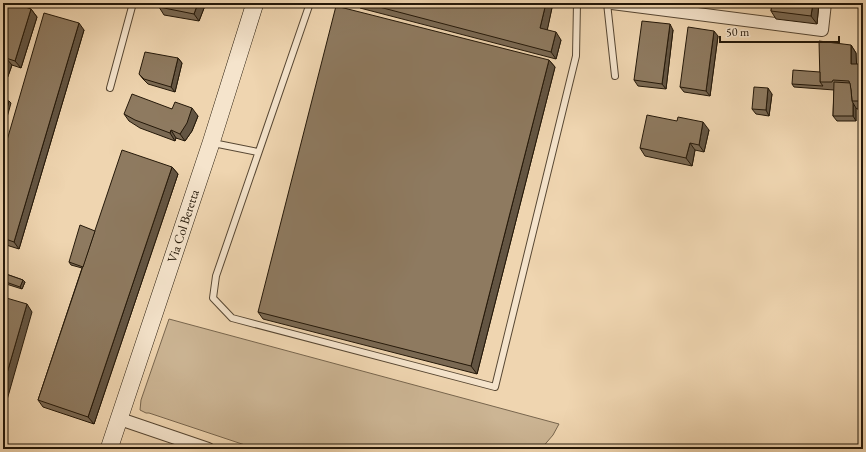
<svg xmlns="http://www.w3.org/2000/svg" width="866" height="452" font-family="'EB Garamond',serif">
<rect width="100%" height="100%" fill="#efd5b0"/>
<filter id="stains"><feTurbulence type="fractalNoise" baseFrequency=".005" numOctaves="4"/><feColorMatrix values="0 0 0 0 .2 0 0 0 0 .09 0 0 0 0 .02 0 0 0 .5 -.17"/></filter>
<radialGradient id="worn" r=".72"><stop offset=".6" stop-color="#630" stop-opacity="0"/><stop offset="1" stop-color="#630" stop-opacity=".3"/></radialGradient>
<path fill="#ccb594" stroke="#78664e" d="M169 319 559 424 553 435 541 449H257L149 413H146L140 410 141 400Z"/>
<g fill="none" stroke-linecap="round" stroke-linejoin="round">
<defs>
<g id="lane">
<path d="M310 3 216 276 213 298 232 318 495 387 576 56 577 3"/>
<path d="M607 3 615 76"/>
<path d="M110 88 133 3"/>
<path d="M213 143 258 152"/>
</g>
<g id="street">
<path d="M612 3 822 30 825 3"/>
<path d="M120 419 208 449"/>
</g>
<path id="secondary" d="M109 449 211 143 255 3"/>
</defs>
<use href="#lane" stroke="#574733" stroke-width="8"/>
<use href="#street" stroke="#574733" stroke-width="14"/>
<use href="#secondary" stroke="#241809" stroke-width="18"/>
<use href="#lane" stroke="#f5e4cc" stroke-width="6"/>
<use href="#street" stroke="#f5e4cc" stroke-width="12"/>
<use href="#secondary" stroke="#f5e4cc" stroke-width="17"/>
</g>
<g fill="#7a6953" stroke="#241809">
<path d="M3 3 31 9 37 17 21 68 12 65 3 90Z"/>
<path d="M159 3H206L199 21 164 15 159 7Z"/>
<path d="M356 3H553L547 30 561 40 556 59 360 8Z"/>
<path d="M772 3H819L817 24 776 19 771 11Z"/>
<path d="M84 30 19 249 3 244V154Z"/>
<path d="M673 30 666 89 638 86 634 80Z"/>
<path d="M718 36 710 96 684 92 680 87Z"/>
<path d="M851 45 856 53V64L863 70V109H857L856 108V121H837L833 116 834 90 794 87 792 84 820 72Z"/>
<path d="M178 58 182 63 175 92 148 84 143 79 139 74Z"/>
<path d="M549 60 555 67 477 374 263 319 258 312Z"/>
<path d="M772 94 769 116 756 114 752 109Z"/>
<path d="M172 109 198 116 192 131 185 141 176 138 175 141 140 128 129 121 124 114Z"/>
<path d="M709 130 704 152 695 150 692 166 645 156 640 148Z"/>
<path d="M172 167 178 174 94 424 43 407 38 400 82 268 71 265 69 262 95 231Z"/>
<path d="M3 273 23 280 25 282 22 289 3 283Z"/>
</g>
<g fill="#635543" stroke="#241809">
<path d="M198 3H206L199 21 194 14Z"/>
<path d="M546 3H553L546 36 540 28Z"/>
<path d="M813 3H819L817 24 811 16Z"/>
<path d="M31 9 37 17 21 68 15 61Z"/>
<path d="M79 23 84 30 19 249 14 242Z"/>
<path d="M670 24 673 30 666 89 662 84Z"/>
<path d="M714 31 718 36 710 96 706 91Z"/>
<path d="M556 32 561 40 556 59 551 52Z"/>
<path d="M851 45 856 53 857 72 851 64Z"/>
<path d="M6 58 12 65 3 90V67Z"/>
<path d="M178 58 182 63 175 92 171 87Z"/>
<path d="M549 60 555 67 477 374 471 366Z"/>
<path d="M768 88 772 94 769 116 766 110Z"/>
<path d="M9 101 11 103 6 121 4 118Z"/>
<path d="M853 103 856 108V121L853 116Z"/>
<path d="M192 108 198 116 192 131 185 141 180 134Z"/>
<path d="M703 122 709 130 704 152 699 145Z"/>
<path d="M171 130 176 138 175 141 170 133Z"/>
<path d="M690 143 695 150 692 166 686 158Z"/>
<path d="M172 167 178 174 94 424 88 417Z"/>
<path d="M23 280 25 282 22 289 20 287Z"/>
<path d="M27 304 32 312 3 414V387Z"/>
</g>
<g fill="#8e7a60" stroke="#241809">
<path d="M3 3H14L31 9 15 61 6 58 3 67Z"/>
<path d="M159 3H198L194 14 159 7Z"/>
<path d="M364 3H546L540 28 556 32 551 52Z"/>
<path d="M772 3H813L811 16 771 11Z"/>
<path d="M336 6 549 60 471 366 258 312Z"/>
<path d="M44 13 79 23 14 242 3 238V154Z"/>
<path d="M642 21 670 24 662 84 634 80Z"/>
<path d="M688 27 714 31 706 91 680 87Z"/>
<path d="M819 41 851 45V64H859L863 70V101H852L851 90 849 81 833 80 832 82H820Z"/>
<path d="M145 52 178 58 171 87 144 79 139 74Z"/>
<path d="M793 70 820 72V82L823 86 792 84Z"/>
<path d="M834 82 850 83 851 90 852 101 853 103V116H833Z"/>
<path d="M754 87 768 88 766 110 752 109Z"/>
<path d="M132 94 172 109 175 102 192 108 187 123 180 134 171 130 170 133 135 120 124 114Z"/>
<path d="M3 99 9 101 4 118H3Z"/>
<path d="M647 115 677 121 678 117 703 122 699 145 690 143 686 158 640 148Z"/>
<path d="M122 150 172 167 88 417 38 400Z"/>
<path d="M80 225 95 231 83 267 69 262Z"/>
<path d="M3 273 23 280 20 287 3 281Z"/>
<path d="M3 297 27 304 3 387Z"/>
</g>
<g text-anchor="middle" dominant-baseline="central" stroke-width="3" stroke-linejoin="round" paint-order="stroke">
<g font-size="13" fill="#241809" stroke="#f5e4cc">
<text transform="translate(183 226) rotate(-72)">Via Col Beretta</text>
</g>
</g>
<rect width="866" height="452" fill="none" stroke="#efd5b0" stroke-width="16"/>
<rect x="4" y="4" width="858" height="444" fill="none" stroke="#241809" stroke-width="2"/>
<rect x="8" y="8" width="850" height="436" fill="none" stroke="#241809"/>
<path d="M720 36v6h119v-6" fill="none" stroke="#241809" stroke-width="2"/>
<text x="726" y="36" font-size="12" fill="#241809" stroke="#f5e4cc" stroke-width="3" paint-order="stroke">50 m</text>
<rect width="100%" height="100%" filter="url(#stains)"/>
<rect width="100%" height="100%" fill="url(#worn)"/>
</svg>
